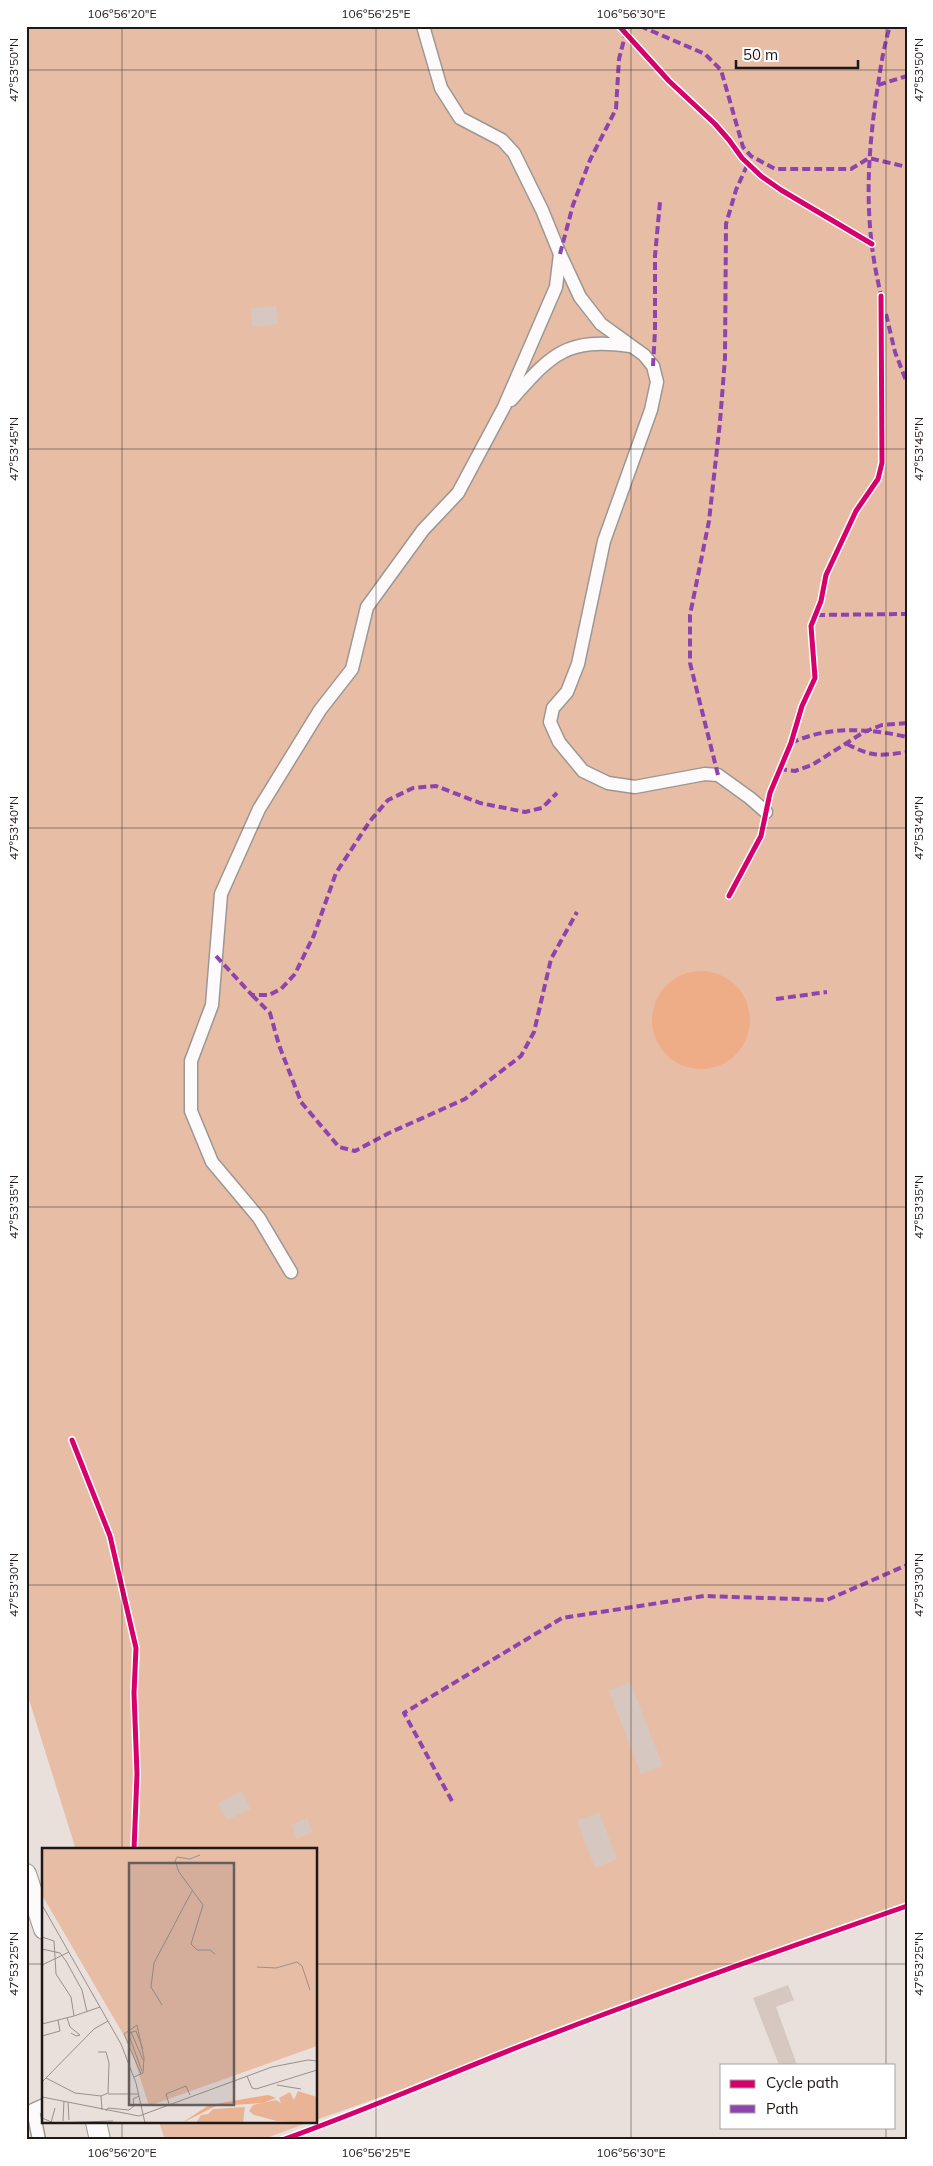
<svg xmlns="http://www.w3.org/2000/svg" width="933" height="2166" font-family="Mulish,sans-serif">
<rect width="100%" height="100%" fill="#e9e0dc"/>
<g fill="#e8bda6">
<path d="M26 26H907V1910L316 2120V1850H76L26 1690Z"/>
<path d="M159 2122H310L261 2140H165Z"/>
</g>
<circle fill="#efad87" cx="701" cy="1020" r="49"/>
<g fill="#d6c8c0">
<path d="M276 306 278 324 252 327 251 308Z"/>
<path d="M630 1682 663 1766 641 1774 609 1691Z"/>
<path d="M242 1791 250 1809 227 1820 218 1803Z"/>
<path d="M599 1812 617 1859 595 1868 577 1821Z"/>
<path d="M307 1818 313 1832 297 1839 291 1825Z"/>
<path d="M788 1985 794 2000 776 2007 797 2065H779L753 1998Z"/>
</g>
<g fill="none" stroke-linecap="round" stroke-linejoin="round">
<defs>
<g id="street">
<path d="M423 26 441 88 460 118 502 140 514 153 542 210 560 254 580 297 601 324 644 355 653 366 657 382 651 410 604 541 578 664 567 692 553 708 550 722 559 742 583 771 608 783 635 787 705 774 718 775 750 798 766 812"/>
<path d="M511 400C551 355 565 337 630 346"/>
<path d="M291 1272 259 1218 212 1162 191 1111V1061L212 1005 221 894 259 809 320 710 352 669 367 607 423 530 458 493 504 407 556 287 560 254"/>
<path d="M39 2140 33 2110 44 2105"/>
</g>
<g id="primary">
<path d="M26 1874 44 1929"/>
<path d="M96 2122 100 2140"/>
</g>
</defs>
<use href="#street" stroke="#9d9793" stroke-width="15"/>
<use href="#primary" stroke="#9d9793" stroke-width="22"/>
<use href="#street" stroke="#fcfafa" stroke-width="12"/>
<use href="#primary" stroke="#fcfafa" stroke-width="20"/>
<g stroke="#8e44ad" stroke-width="4" stroke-dasharray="8 4" stroke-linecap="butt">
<path d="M640 26 705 54 721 70 743 147 751 156 775 169H851L869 158 907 167"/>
<path d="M878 85 907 76"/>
<path d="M560 254 573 205 590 160 616 109 619 59 626 32"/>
<path d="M882 299C865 232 866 173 875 105 879 79 882 52 890 26"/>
<path d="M886 314 895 352 907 383"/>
<path d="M653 366 655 331V256L660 202"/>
<path d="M817 615 907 614"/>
<path d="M791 743C828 726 867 728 907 737"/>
<path d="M847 744C872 757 879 756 907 752"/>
<path d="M779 769 795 771 812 765 864 732 882 725 907 723"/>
<path d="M718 775 690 663V615L709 521 720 422 725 358 726 224 736 190 749 161"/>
<path d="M216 956 252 995H269L281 989 295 974 314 935 336 873 370 821 388 800 413 788 436 786 480 803 525 812 542 808 557 793"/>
<path d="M252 995 270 1013 279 1045 301 1102 339 1147 355 1151 389 1133 465 1099 521 1056 534 1032 551 959 577 912"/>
<path d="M776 999 827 992"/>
<path d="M452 1801 404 1713 562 1618 704 1596 827 1600 907 1565"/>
</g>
<defs>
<g id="cycleway">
<path d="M619 26 669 81 715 124 729 140 742 158 761 176 781 190 872 244"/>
<path d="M729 896 761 836 770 793 791 743 802 706 815 678 811 626 821 601 826 575 856 511 878 479 882 463 881 296"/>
<path d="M72 1440 110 1536 136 1648 134 1693 137 1774 134 1850"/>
<path d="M282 2140C366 2110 448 2074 531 2042 655 1994 781 1950 907 1906"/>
</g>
</defs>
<use href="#cycleway" stroke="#fff" stroke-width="8"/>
<use href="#cycleway" stroke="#d6006c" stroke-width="5"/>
</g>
<path fill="none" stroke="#1e1816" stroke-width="1" stroke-opacity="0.45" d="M122 26V1850M376 26V2140M631 26V2140M886 26V2065M26 70H907M26 449H907M26 828H907M26 1207H907M26 1585H907M26 1964H44M316 1964H907M122 2122V2140M886 2127V2140"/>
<g transform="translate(42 1848)">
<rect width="275" height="275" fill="#e9e0dc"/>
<path d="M0 0H275V198L107 258 88 198 0 47Z" fill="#e8bda6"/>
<path d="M256 243 275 249V275L235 273 212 267 207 263 211 257 234 252 239 255 237 250 248 244 252 252ZM203 259 201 275H154L159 267 166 266 171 261Z" fill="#e9b395"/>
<path d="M226 247 234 250 221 255 174 258 140 275 167 257Z" fill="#efad87"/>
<path fill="none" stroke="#98908d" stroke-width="1" d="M158 7 148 11 135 9 133 13 137 24 161 57 149 96 155 102H168L173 106M0 57 79 196 94 235 103 275M0 89 12 93 14 126 29 149 32 168 0 176M0 101 18 105 24 113 40 142 45 164M0 117 27 104M215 119 234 120 255 114 260 118 268 142M120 157 109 139 112 115 150 43M32 168 58 159M25 170 28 179 38 187 34 188 29 185M89 184 101 212M0 188 18 183 16 172M56 204H64L67 215 66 245 59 248M100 223 86 185 94 183 101 201M205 228 210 240 214 241 275 222M92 229 101 225 102 210 95 177 82 186 99 226M4 230 33 245 59 248 60 262M0 234 52 181 66 173M235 237 259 241M66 246H96M0 249 97 268 230 219 266 212 275 213M26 254 27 272M127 256 124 246 144 238 148 247M64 263 66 260 87 262 92 258 91 251 97 248M0 270 12 275 71 273M21 273 22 253M9 275 13 260"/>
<path fill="#655e5b" fill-opacity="0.15" stroke="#655e5b" stroke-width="2.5" d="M87 15H192V257H87Z"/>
<rect width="275" height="275" fill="none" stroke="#1e1816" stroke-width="2.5"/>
</g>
<rect width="933" height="2166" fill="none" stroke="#ffffff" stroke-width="55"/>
<rect x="720" y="2064" width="175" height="65" fill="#ffffff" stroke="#a5a3a2"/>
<rect x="730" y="2080" width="25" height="8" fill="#d6006c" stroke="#a5a3a2"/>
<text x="766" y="2088" font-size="15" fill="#1e1816">Cycle path</text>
<rect x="730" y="2105" width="25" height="8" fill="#8e44ad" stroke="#a5a3a2"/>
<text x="766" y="2114" font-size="15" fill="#1e1816">Path</text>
<path d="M736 60v8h122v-8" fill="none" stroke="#1e1816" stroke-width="2.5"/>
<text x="743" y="60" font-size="15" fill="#1e1816" stroke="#ffffff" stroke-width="4" paint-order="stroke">50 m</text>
<rect x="28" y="28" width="878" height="2110" fill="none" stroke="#1e1816" stroke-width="2"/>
<g font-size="12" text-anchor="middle" fill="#1e1816">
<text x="122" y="18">106°56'20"E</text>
<text x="376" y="18">106°56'25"E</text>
<text x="631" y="18">106°56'30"E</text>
<text transform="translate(14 70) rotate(-90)" y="4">47°53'50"N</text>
<text transform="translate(919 70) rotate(-90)" y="4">47°53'50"N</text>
<text transform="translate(14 449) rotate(-90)" y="4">47°53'45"N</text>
<text transform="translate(919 449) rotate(-90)" y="4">47°53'45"N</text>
<text transform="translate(14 828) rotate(-90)" y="4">47°53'40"N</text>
<text transform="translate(919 828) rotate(-90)" y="4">47°53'40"N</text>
<text transform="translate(14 1207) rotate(-90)" y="4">47°53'35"N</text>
<text transform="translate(919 1207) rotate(-90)" y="4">47°53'35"N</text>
<text transform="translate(14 1585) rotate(-90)" y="4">47°53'30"N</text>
<text transform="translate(919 1585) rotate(-90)" y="4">47°53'30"N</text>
<text transform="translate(14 1964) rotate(-90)" y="4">47°53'25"N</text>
<text transform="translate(919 1964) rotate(-90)" y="4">47°53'25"N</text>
<text x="122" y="2157">106°56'20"E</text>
<text x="376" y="2157">106°56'25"E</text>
<text x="631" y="2157">106°56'30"E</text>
</g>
</svg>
